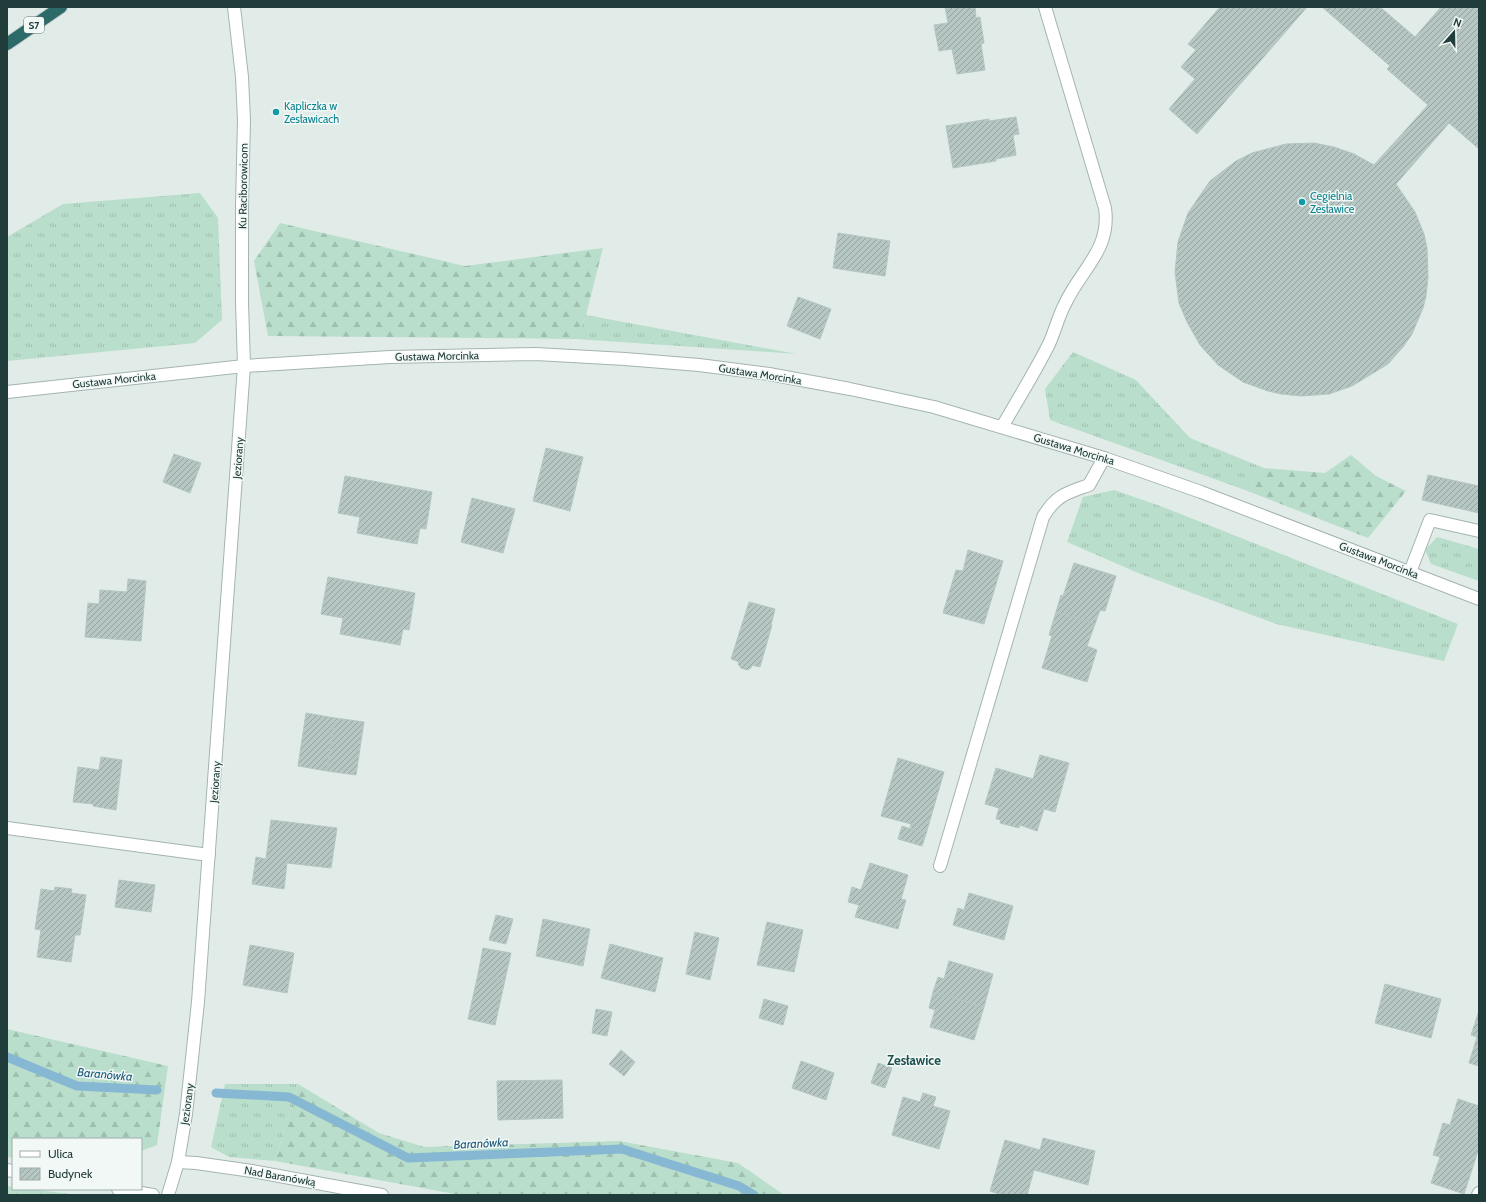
<svg xmlns="http://www.w3.org/2000/svg" width="1486" height="1202" font-family="Cabin,sans-serif">
<defs>
<pattern id="grass-tufts" width="24" height="20" patternUnits="userSpaceOnUse"><rect width="24" height="20" fill="#b9decb"/><path d="M3 7l-1-3M5 7V3M7 7l1-3M15 17l-1-3M17 17v-4M19 17l1-3" fill="none" stroke="#9fbfaf"/></pattern>
<pattern id="forest-firs" width="22" height="20" patternUnits="userSpaceOnUse"><rect width="22" height="20" fill="#b9decb"/><path d="M5 1l3.5 6h-7zM16 11l3.5 6h-7z" fill="#9fbfaf"/></pattern>
<pattern id="building-hatch" width="6" height="6" patternUnits="userSpaceOnUse"><rect width="6" height="6" fill="#b6c7c3"/><path d="M-1 1l2-2M0 6l6-6M5 7l2-2" fill="none" stroke="#94a3a0"/></pattern>
</defs>
<rect width="100%" height="100%" fill="#e1ece9"/>
<g fill="url(#grass-tufts)">
<path d="M200 193 218 218 222 320 195 343 7 361V237L63 204Z"/>
<path d="M586 315 797 354 576 339Z"/>
<path d="M1073 352 1136 380 1190 438 1264 468 1245 490 1050 420 1045 389Z"/>
<path d="M1114 490 1163 507 1458 624 1444 661 1276 624 1138 573 1067 542 1083 497Z"/>
<path d="M1437 537 1479 549V581L1431 564 1425 550Z"/>
<path d="M225 1084H298L275 1161 229 1157 211 1147Z"/>
<path d="M7 1186 13 1187V1189H29L80 1195H7Z"/>
</g>
<g fill="url(#forest-firs)">
<path d="M280 223 465 266 603 248 586 315 576 339 268 336 254 261Z"/>
<path d="M1351 455 1376 476 1406 491 1368 538 1245 490 1264 468 1325 473Z"/>
<path d="M7 1029 168 1066 157 1145 141 1151V1139H13V1158L7 1157Z"/>
<path d="M298 1084 379 1133 424 1147 619 1141 738 1163 784 1195H460L275 1161Z"/>
</g>
<g fill="none" stroke-linecap="round" stroke-linejoin="round">
<g stroke="#87b8d3" stroke-width="9">
<path d="M7 1057 77 1086 157 1090"/>
<path d="M216 1093 289 1097 408 1158 622 1149 739 1186 754 1195"/>
</g>
</g>
<g fill="url(#building-hatch)" stroke="#b3c6c2">
<path d="M945 7H975L976 18 980 17 984 43 981 44 985 70 957 74 952 49 939 51 934 25 948 23Z"/>
<path d="M1220 7H1307L1197 134 1169 109 1195 79 1181 67 1196 50 1188 44Z"/>
<path d="M1322 7H1380L1415 37 1441 7H1479V149L1449 123 1396 184 1415 212 1424 234 1427 248 1428 277 1426 296 1423 308 1412 334 1403 347 1388 364 1352 386 1329 394 1301 396 1281 394 1268 391 1243 382 1218 365 1200 345 1187 322 1179 303 1175 272 1178 242 1188 213 1210 181 1236 161 1252 153 1267 149 1286 144 1314 143 1334 147 1354 154 1374 165 1428 105 1387 69 1390 66Z"/>
<path d="M1016 117 1019 134 1013 135 1016 155 996 159V161L953 168 946 126 989 119V121Z"/>
<path d="M838 233 890 241 885 276 833 268Z"/>
<path d="M798 297 831 309 820 339 787 326Z"/>
<path d="M546 448 583 457 570 511 533 501Z"/>
<path d="M174 454 201 463 190 493 163 482Z"/>
<path d="M1428 475 1479 486V513L1422 500Z"/>
<path d="M345 476 432 492 426 529 420 528 417 544 357 533 360 517 338 513Z"/>
<path d="M472 498 515 509 503 553 461 542Z"/>
<path d="M968 550 1003 561 984 624 943 613 956 570 963 571Z"/>
<path d="M1074 563 1116 576 1105 611 1100 610 1095 624 1056 612 1061 595 1063 596Z"/>
<path d="M328 577 415 593 409 630 403 629 400 645 340 634 343 618 321 614Z"/>
<path d="M128 579 146 581 141 641 85 637 88 603 99 604 100 590 127 592Z"/>
<path d="M749 602 775 609 771 625H772L760 667 752 665 751 668 747 670 741 668 738 664 739 662 731 659Z"/>
<path d="M1056 612 1095 624 1087 646 1097 650 1087 682 1042 668 1052 636 1049 635Z"/>
<path d="M306 713 335 718 327 771 298 766Z"/>
<path d="M335 718 364 722 356 775 327 771Z"/>
<path d="M1040 755 1069 763 1055 812 1044 809 1037 831 1020 825 1019 828 1000 823 1001 820 996 819 999 808 985 804 996 768 1033 779Z"/>
<path d="M101 757 122 760 116 810 93 806V804L73 802 78 767 99 770Z"/>
<path d="M898 758 944 772 926 834 910 828 911 824 881 816Z"/>
<path d="M271 820 337 828 331 868 287 863 284 889 252 884 256 857 266 859Z"/>
<path d="M902 826 926 834 922 846 898 839Z"/>
<path d="M870 863 908 875 901 899 906 900 898 929 855 917 859 905 848 902 852 887 861 890Z"/>
<path d="M119 880 155 885 151 912 115 907Z"/>
<path d="M55 887 72 889 71 893 86 895 80 935H75L71 962 37 957 41 930 35 929 41 889 54 891Z"/>
<path d="M969 893 1013 906 1004 940 953 925 958 908 964 910Z"/>
<path d="M496 915 513 919 506 944 489 940Z"/>
<path d="M543 919 590 929 583 966 536 956Z"/>
<path d="M767 922 803 930 794 972 757 965Z"/>
<path d="M695 932 719 938 710 980 686 974Z"/>
<path d="M610 944 663 958 655 992 601 978Z"/>
<path d="M250 945 294 953 287 993 243 985Z"/>
<path d="M483 948 511 953 505 980 478 974Z"/>
<path d="M949 961 993 974 984 1007 933 992 938 977 944 979Z"/>
<path d="M478 974 505 980 495 1025 468 1019Z"/>
<path d="M1385 984 1441 999 1431 1038 1375 1023Z"/>
<path d="M933 992 984 1007 974 1040 930 1027 935 1010 929 1008Z"/>
<path d="M764 999 788 1006 783 1025 759 1018Z"/>
<path d="M596 1009 612 1012 607 1036 592 1033Z"/>
<path d="M1479 1011V1066L1469 1063 1477 1037 1471 1035Z"/>
<path d="M621 1050 635 1062 624 1076 609 1064Z"/>
<path d="M801 1061 834 1073 826 1100 792 1088Z"/>
<path d="M878 1063 892 1068 885 1088 871 1083Z"/>
<path d="M562 1080 563 1118 498 1120 497 1081Z"/>
<path d="M923 1093 936 1097 933 1106 950 1111 939 1149 892 1135 903 1097 920 1102Z"/>
<path d="M1458 1099 1479 1106V1148L1464 1194 1431 1183 1440 1157 1433 1155 1443 1123 1450 1125Z"/>
<path d="M1043 1138 1095 1151 1088 1185 1034 1170 1027 1195H1002L990 1191 1005 1140 1040 1150Z"/>
</g>
<g fill="none" stroke-linecap="round" stroke-linejoin="round">
<defs>
<g id="minor">
<path d="M7 392 244 366 390 357 536 354 625 359 699 365 769 374 850 389 934 407 1104 458 1201 492 1479 599"/>
<path d="M1002 427C1018 399 1035 372 1049 344 1055 331 1058 317 1065 304 1081 269 1111 250 1105 208L1045 7"/>
<path d="M1410 572 1430 520 1479 531"/>
<path d="M7 828 209 855"/>
<path d="M940 866 1043 517C1056 495 1067 493 1089 485L1104 458"/>
<path d="M178 1162 196 1163 252 1171 382 1195"/>
<path d="M7 1170 13 1171"/>
<path d="M118 1189 153 1195"/>
<path d="M168 1195 178 1162 186 1114 198 1002 244 366 242 303V206L244 120 242 77 234 7"/>
<path d="M1478 1195 1479 1193"/>
</g>
<path id="highway" d="M7 44 61 7"/>
</defs>
<use href="#minor" stroke="#a4b4b1" stroke-width="14"/>
<use href="#highway" stroke="#c1c9c8" stroke-width="14"/>
<use href="#minor" stroke="#fff" stroke-width="12"/>
<use href="#highway" stroke="#2c6a6a" stroke-width="12"/>
</g>
<g fill="#0f9aa8" stroke="#f2f8f6" stroke-width="1.5">
<circle cx="276" cy="112" r="4"/>
<circle cx="1302" cy="202" r="4"/>
</g>
<g text-anchor="middle" dominant-baseline="central" stroke-width="3" stroke-linejoin="round" paint-order="stroke">
<rect fill="#f2f8f6" stroke="#607573" stroke-width="1" x="24" y="17" width="20" height="16" rx="3"/>
<g font-size="10" font-weight="bold" fill="#213d3b">
<text x="34" y="25">S7</text>
</g>
<g font-size="11" fill="#0d838f" stroke="#f2f8f6" text-anchor="start">
<text x="284" y="106">Kapliczka w<tspan x="284" dy="13">Zesławicach</tspan></text>
<text x="1310" y="196">Cegielnia<tspan x="1310" dy="13">Zesławice</tspan></text>
</g>
<g font-size="11" fill="#213d3b" stroke="#f2f8f6">
<text transform="translate(243 186) rotate(-89)">Ku Raciborowicom</text>
<text transform="translate(437 356) rotate(-1)">Gustawa Morcinka</text>
<text transform="translate(760 374) rotate(9)">Gustawa Morcinka</text>
<text transform="translate(114 380) rotate(-6)">Gustawa Morcinka</text>
<text transform="translate(1074 449) rotate(17)">Gustawa Morcinka</text>
<text transform="translate(238 458) rotate(-86)">Jeziorany</text>
<text transform="translate(1379 560) rotate(21)">Gustawa Morcinka</text>
<text transform="translate(215 782) rotate(-86)">Jeziorany</text>
<text transform="translate(187 1104) rotate(-82)">Jeziorany</text>
<text transform="translate(280 1176) rotate(10)">Nad Baranówką</text>
</g>
<g font-size="12" font-style="italic" fill="#19577b" stroke="#f2f8f6">
<text transform="translate(105 1074) rotate(5)">Baranówka</text>
<text transform="translate(481 1143) rotate(-3)">Baranówka</text>
</g>
<g font-size="13" font-weight="bold" fill="#1c504e" stroke="#f2f8f6">
<text x="914" y="1060">Zesławice</text>
</g>
</g>
<rect width="1486" height="1202" fill="none" stroke="#213d3b" stroke-width="16"/>
<rect x="12" y="1138" width="130" height="52" fill="#f2f8f6" stroke="#9eadab"/>
<rect x="20" y="1151" width="20" height="6" fill="#ffffff" stroke="#9eadab"/>
<text x="48" y="1158" font-size="12" fill="#213d3b">Ulica</text>
<rect x="20" y="1168" width="20" height="12" fill="url(#building-hatch)" stroke="#9eadab"/>
<text x="48" y="1178" font-size="12" fill="#213d3b">Budynek</text>
<g transform="translate(1454 32) rotate(20)" stroke="#f2f8f6" stroke-width="3" paint-order="stroke">
<path d="M0-3L7 15L0 10L-7 15Z" fill="#213d3b"/>
<text y="-6" font-size="11" font-weight="bold" text-anchor="middle" fill="#213d3b">N</text>
</g>
</svg>
